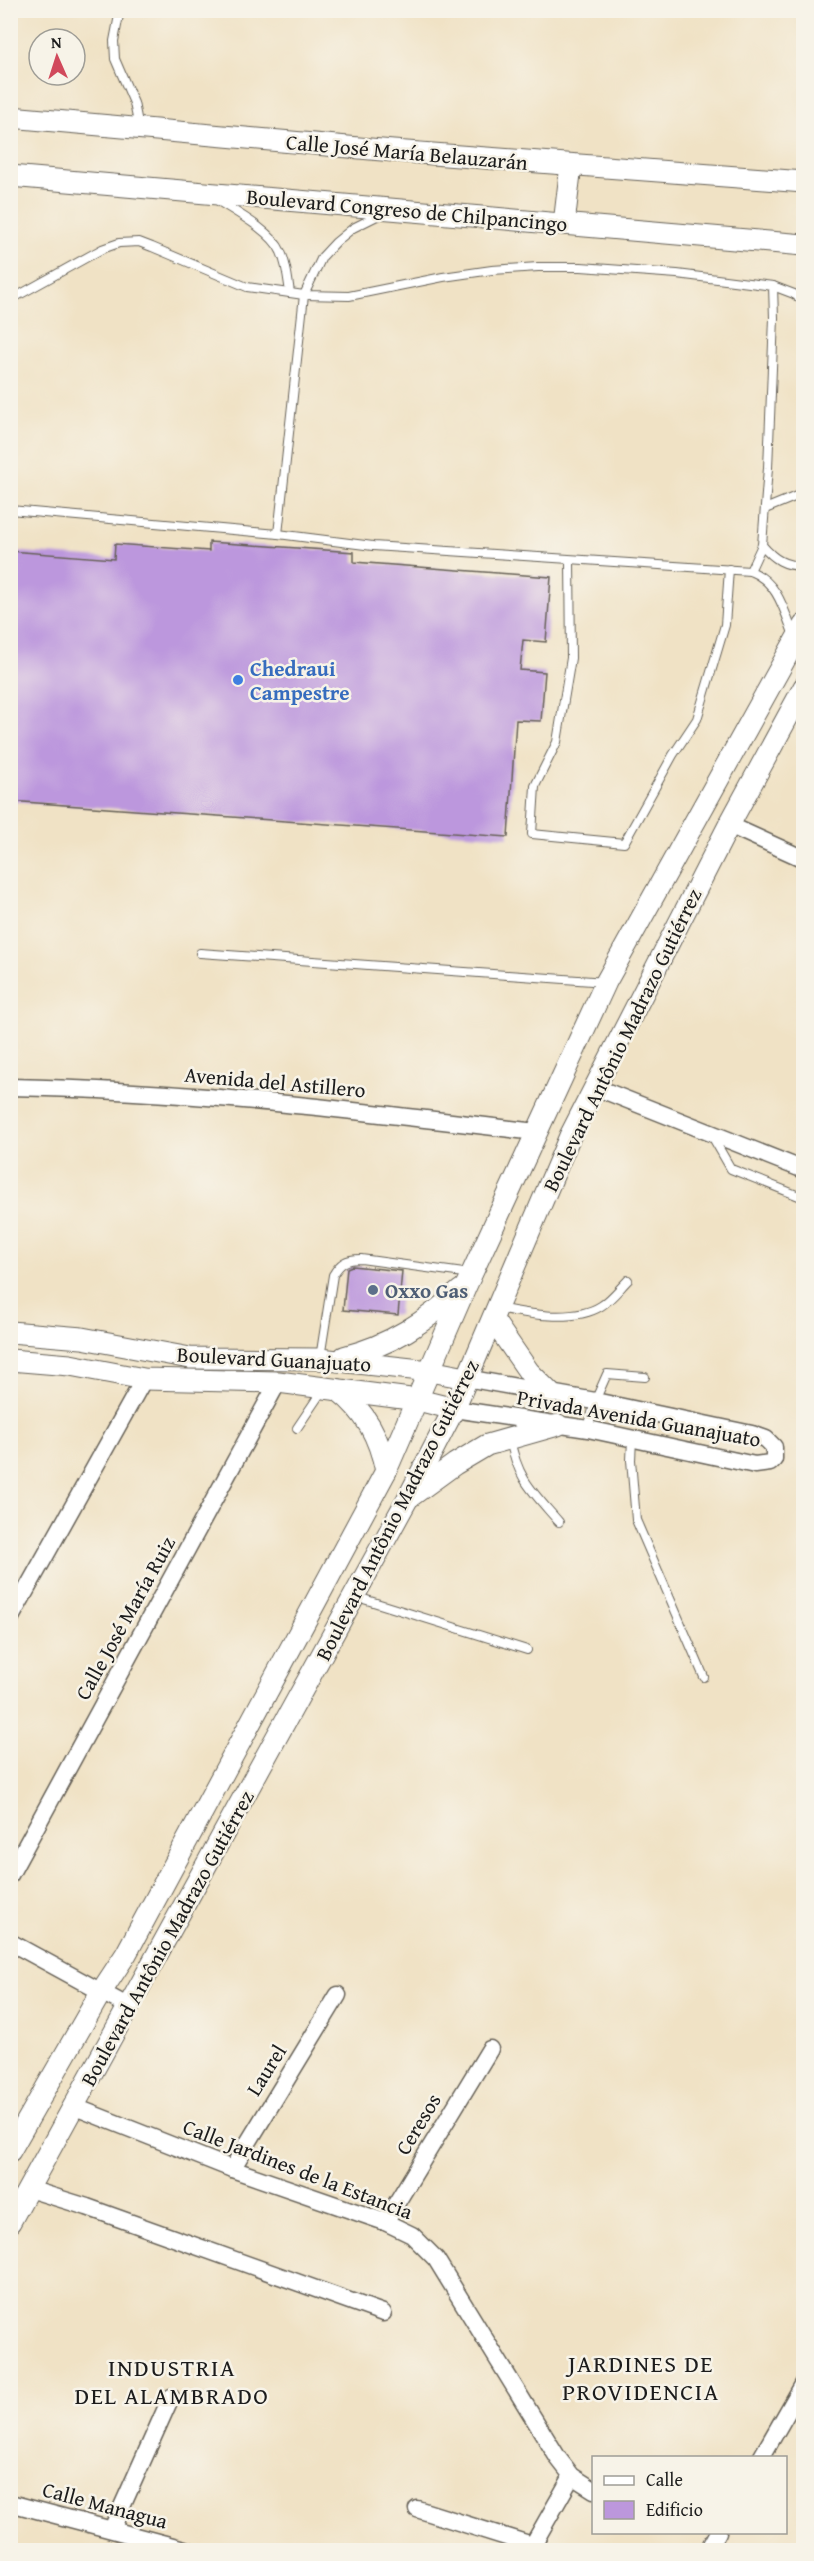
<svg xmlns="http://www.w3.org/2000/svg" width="814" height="2561" font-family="'Gentium Book Plus',serif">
<rect width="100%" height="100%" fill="#f7f3e8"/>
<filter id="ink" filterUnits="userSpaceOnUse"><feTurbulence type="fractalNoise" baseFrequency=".0167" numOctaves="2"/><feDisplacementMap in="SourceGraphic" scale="12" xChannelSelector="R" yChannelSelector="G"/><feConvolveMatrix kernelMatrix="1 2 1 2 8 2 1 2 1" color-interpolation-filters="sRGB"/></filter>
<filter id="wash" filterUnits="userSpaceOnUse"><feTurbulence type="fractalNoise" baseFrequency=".008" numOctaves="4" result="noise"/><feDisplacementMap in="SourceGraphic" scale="24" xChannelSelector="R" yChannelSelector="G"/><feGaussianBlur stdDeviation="1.35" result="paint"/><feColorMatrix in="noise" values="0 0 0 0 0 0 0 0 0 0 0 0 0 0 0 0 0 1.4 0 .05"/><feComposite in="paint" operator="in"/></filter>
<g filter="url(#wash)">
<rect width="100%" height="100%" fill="#f0e2c5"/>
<g id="blocks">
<g fill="#bc97dd">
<path d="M209 542 354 552V562L551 577 546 642 523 640 520 670 545 672 541 721 516 720 508 837 10 801V551L114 559 115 544 209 551Z"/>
<path d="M352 1266 402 1271 398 1315 343 1310 347 1268Z"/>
</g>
</g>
</g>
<g filter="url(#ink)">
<use href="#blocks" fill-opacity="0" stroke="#666157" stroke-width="1.5"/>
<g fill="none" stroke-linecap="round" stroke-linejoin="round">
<defs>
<g id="service">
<path d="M120 10 114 41 115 59 134 103 139 128"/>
<path d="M215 199C234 211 272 231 281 252 287 265 288 279 290 293"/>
<path d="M773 286 794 294 804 302"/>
<path d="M10 300 102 249 119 243 139 242 152 247 247 287 304 295 349 296 443 277 492 270 538 267H581L677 274 773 286 774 318 768 468 762 545 750 571"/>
<path d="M765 509 804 493"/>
<path d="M10 510 278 534 373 546 750 571C778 582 784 610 794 636"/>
<path d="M278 534 304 295 322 257 336 242 353 228 381 214"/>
<path d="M762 545C774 559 784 566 804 566"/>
<path d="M570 560 571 658 557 742 535 786 532 834 624 843 673 755 697 719 725 625 729 569"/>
<path d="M200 953 606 982"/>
<path d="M712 1136 731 1169 804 1198"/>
<path d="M498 1308C527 1314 574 1323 601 1306 611 1300 620 1288 628 1280"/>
<path d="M320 1358 333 1275C340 1263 346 1259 361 1259L471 1274"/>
<path d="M297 1428 324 1388"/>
<path d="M588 1429 595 1401 607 1374 645 1377"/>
<path d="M510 1438C517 1479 533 1492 559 1522"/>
<path d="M632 1439 631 1460 636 1520 704 1677"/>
<path d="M354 1596 527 1650"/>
</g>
<g id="minor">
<path d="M729 825 804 859"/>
<path d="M10 1087C186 1090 361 1111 536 1132"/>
<path d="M595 1087 804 1170"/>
<path d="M454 1409 588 1429 755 1465 770 1463 774 1459V1447L766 1439 752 1434 595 1401 466 1378"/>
<path d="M10 1619 144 1379"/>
<path d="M10 1875 278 1382"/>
<path d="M10 1942 129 2007"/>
<path d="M75 2107 232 2169 385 2222 412 2235 436 2259 558 2458 572 2476 594 2490"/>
<path d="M232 2169 338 1995"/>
<path d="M29 2189 87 2207 383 2313"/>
<path d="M385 2222 490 2049"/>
<path d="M761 2458 804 2383"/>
<path d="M10 2503 188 2550"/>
<path d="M417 2509 532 2545"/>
<path d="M112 2529 171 2397"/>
<path d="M530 2550 572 2476"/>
<path d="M708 2550 718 2532"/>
</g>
<g id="tertiary">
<path d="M10 117 393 151 804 182"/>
<path d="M10 176 804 245"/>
<path d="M564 224 571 165"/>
<path d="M493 1320 529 1372 550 1393"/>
<path d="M10 1332 82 1338 190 1358 320 1359 430 1371 466 1378"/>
<path d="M344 1357C391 1345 425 1322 461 1290"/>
<path d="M10 1360 70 1365 144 1379 278 1382 418 1400 454 1409"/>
<path d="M338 1390C366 1412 379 1437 386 1471"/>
<path d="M411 1496 455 1464 487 1445 558 1425"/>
<path d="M10 2151 101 1992 126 1954 386 1471 466 1286 606 982 804 625"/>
<path d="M10 2222 408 1498 454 1409 570 1136 729 825 804 687"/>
</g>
</defs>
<use href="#service" stroke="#666157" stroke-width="10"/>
<use href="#minor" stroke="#666157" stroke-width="19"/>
<use href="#tertiary" stroke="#666157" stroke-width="23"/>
<use href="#service" stroke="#fff" stroke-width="8"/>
<use href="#minor" stroke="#fff" stroke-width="16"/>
<use href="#tertiary" stroke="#fff" stroke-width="21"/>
</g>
</g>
<circle fill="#3f7fe0" stroke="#f7f3e8" stroke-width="2" cx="238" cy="680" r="6"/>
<circle fill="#5c6f8a" stroke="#f7f3e8" stroke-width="2" cx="373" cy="1290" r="6"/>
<g text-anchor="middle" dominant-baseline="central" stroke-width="5" stroke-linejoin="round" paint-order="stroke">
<g font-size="21" fill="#1c1c1c" stroke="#f7f3e8">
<text transform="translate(407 152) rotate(5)">Calle José María Belauzarán</text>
<text transform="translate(407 210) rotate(5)">Boulevard Congreso de Chilpancingo</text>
<text transform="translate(622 1040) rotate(-64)">Boulevard Antônio Madrazo Gutiérrez</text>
<text transform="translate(275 1082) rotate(5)">Avenida del Astillero</text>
<text transform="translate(274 1359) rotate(3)">Boulevard Guanajuato</text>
<text transform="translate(639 1418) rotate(10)">Privada Avenida Guanajuato</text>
<text transform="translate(397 1510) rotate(-63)">Boulevard Antônio Madrazo Gutiérrez</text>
<text transform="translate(125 1618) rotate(-61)">Calle José María Ruiz</text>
<text transform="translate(167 1938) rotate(-61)">Boulevard Antônio Madrazo Gutiérrez</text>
<text transform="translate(266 2070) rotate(-58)">Laurel</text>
<text transform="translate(418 2124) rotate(-59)">Ceresos</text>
<text transform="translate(298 2169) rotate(21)">Calle Jardines de la Estancia</text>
<text transform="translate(105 2505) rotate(15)">Calle Managua</text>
</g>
<g font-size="21" font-weight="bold" fill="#366cbe" stroke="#f7f3e8" text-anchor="start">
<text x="250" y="668">Chedraui<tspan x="250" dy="24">Campestre</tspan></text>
</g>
<g font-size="21" font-weight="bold" fill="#4e5e75" stroke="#f7f3e8" text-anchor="start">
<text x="385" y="1290">Oxxo Gas</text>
</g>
<g font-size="24" letter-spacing="1.5" fill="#1c1c1c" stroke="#f7f3e8">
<text x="641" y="2363">JARDINES DE<tspan x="641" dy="28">PROVIDENCIA</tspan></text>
<text x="172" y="2367">INDUSTRIA<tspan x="172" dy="28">DEL ALAMBRADO</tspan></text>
</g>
</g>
<rect width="814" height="2561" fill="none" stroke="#f7f3e8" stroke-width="36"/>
<rect x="592" y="2456" width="195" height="78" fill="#f7f3e8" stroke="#9f9d96" stroke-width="1.5"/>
<rect x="604" y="2476" width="30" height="9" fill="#ffffff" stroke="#9f9d96" stroke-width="1.5"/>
<text x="646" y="2486" font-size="18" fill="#1c1c1c">Calle</text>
<rect x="604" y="2501" width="30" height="18" fill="#bc97dd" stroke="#9f9d96" stroke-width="1.5"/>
<text x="646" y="2516" font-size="18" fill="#1c1c1c">Edificio</text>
<g transform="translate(57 57) rotate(357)"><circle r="28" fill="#f7f3e8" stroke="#9f9d96" stroke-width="1.5"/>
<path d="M0-4.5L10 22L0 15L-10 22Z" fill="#d1495b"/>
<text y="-9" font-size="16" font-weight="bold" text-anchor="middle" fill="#1c1c1c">N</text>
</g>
</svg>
